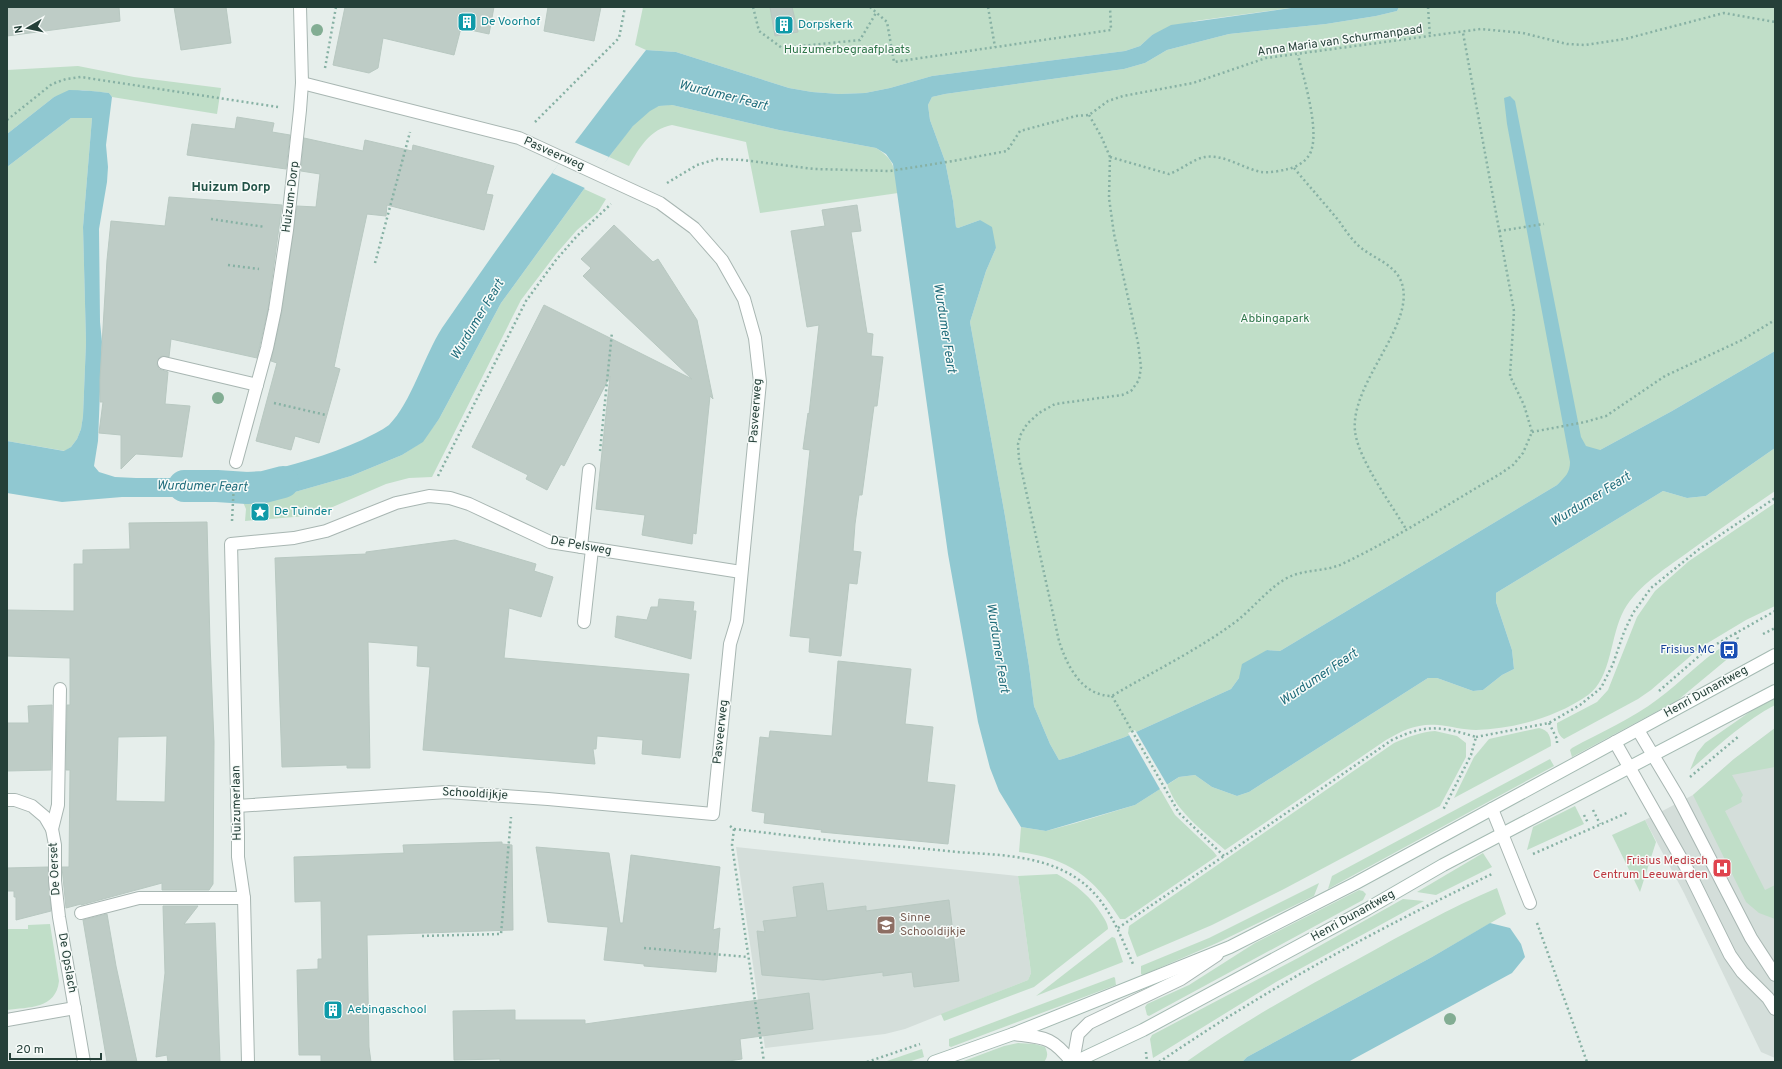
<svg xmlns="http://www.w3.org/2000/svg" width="1782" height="1069" font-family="Overpass,sans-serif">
<rect width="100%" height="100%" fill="#e6eeeb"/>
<g fill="#d4deda">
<path d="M1775 728V1058L1761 1052 1684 893 1645 820 1693 795 1734 759Z"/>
<path d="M736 847 1018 876 1031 973 1028 980 905 1029 885 1034 765 1048Z"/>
</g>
<g fill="#c0dec8">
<path d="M643 7H1298L1195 21 1152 35 1140 46 1125 51 932 76 890 88 865 93 839 94 812 92 789 88 676 52 646 50 635 45Z"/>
<path d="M1399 7H1775V351L1672 411 1600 450 1570 470 1567 476 1557 485 1280 651 1267 650 1239 678 1231 689 1125 737 1073 756 1059 760 1050 744 1034 706 1029 666 1005 516 970 322 986 271 996 248 980 220 958 228 956 227 953 201 945 161 930 120 928 105 932 97 945 94 1124 69 1145 63 1167 50 1229 34 1326 24 1376 16 1397 11Z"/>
<path d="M78 66 134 77 221 88 217 114 112 97 109 93 82 90 54 97 7 134V70Z"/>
<path d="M672 105 779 130 876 148C896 160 895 171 898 193L760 213 746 142 672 125C650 129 639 148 629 166L609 157C621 142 639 112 659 106 663 105 668 105 672 105Z"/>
<path d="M79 117 92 118 83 227 86 342 83 416 81 429 77 439 71 447 65 451 7 441V167L71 118Z"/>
<path d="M584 189 606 199 598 212 577 230 556 254 521 300 432 477 409 478 386 484 321 512 307 516 245 521 246 509 242 500 260 502 351 476 402 455 422 442 439 419 501 303Z"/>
<path d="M1775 448V491C1747 510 1719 530 1691 550 1668 567 1638 585 1624 610 1610 635 1612 678 1588 695 1557 717 1514 729 1476 730 1463 730 1451 726 1438 725 1418 723 1403 730 1386 740L1225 850C1210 837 1193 824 1181 809 1174 801 1171 793 1167 785L1179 777 1195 775 1212 787 1237 796 1249 792 1428 678H1437L1473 691 1483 690 1502 675 1514 669 1512 650 1496 602V593L1663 491 1687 498 1706 496Z"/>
<path d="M1775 503V606L1746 620 1701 647 1651 690 1638 699 1564 739C1558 735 1557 730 1557 723L1597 702 1608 690 1637 617 1655 591 1689 561Z"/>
<path d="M1725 645 1731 656 1678 700 1572 757 1570 750 1572 748C1601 732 1632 719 1658 699 1681 682 1700 661 1725 645Z"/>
<path d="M1775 698V705C1743 722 1717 747 1690 770L1697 753 1705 743 1754 709Z"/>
<path d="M1539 728C1549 730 1551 737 1551 746L1454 798 1474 757 1489 739Z"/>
<path d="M1775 728V767L1732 775 1743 795 1741 798 1742 802 1725 811 1765 890 1775 885V919L1759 913 1746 902 1693 795 1734 759Z"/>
<path d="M1435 731 1457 736 1466 743V757L1440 806 1284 889 1212 925 1137 957 1128 933 1129 926 1394 743C1408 737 1420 732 1435 731Z"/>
<path d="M1550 759 1554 766 1328 889 1332 876Z"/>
<path d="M1160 789 1175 815 1213 851 1217 856 1125 919H1120C1094 877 1068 858 1019 852L1021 827 1046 831 1076 823 1135 805Z"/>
<path d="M1575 806 1584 824 1527 850 1533 827Z"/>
<path d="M1645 820 1656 842 1640 892 1612 835Z"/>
<path d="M1483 853 1492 867 1436 895 1417 892Z"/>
<path d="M1057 874C1077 885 1091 897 1102 915 1105 920 1108 924 1108 929L1034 987 944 1021 941 1014 1028 980 1031 973 1018 876Z"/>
<path d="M1319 883 1314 896 1217 943 1143 975 1141 974V966L1209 938Z"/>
<path d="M1497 888 1506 914 1432 957 1247 1057 1242 1062H1186C1241 1023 1300 990 1360 958 1405 933 1450 908 1497 888Z"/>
<path d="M1359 890 1363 891 1366 894 1363 900 1149 1016 1147 1015 1145 1007 1147 1004 1189 985 1255 943Z"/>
<path d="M1403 899 1424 901 1276 982 1153 1058 1150 1039 1152 1035 1298 958Z"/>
<path d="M50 924 59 981C56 1009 29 1007 7 1010V929H28V925Z"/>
<path d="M1112 937 1115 938 1123 962 1036 996Z"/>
<path d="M1114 977 1115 978 1116 985 951 1047 949 1046V1039Z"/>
<path d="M1018 1043 1035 1044 1045 1047C1048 1053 1048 1057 1044 1062H961L1004 1046Z"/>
<path d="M922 1049 924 1057 908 1062H884Z"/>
</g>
<g fill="#90c8d1">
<path d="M1298 7H1399L1397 11 1376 16 1326 24 1229 34 1167 50 1145 63 1124 69 945 94 932 97 928 105 930 120 945 161 953 201 956 227 958 228 980 220 992 227 996 248 986 271 970 322 1005 516 1029 666 1034 706 1050 744 1059 760 1073 756 1125 737 1231 689 1239 678 1242 664 1267 650 1280 651 1557 485C1565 477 1570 473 1570 462L1507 124 1504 98 1510 96 1515 101 1581 437 1586 446 1600 450 1672 411 1775 351V448L1706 496 1687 498 1663 491 1496 593V602L1512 650 1514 669 1502 675 1483 690 1473 691 1437 678H1428L1249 792 1237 796 1212 787 1195 775 1179 777 1135 805 1046 831 1021 827 999 791 990 768 978 722 948 554 893 164 886 154 876 148 779 130 672 105 659 106 650 111 633 126 584 189 501 303 439 419 423 442 402 455 351 476 260 502 242 500 240 496H238L241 476C282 469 324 457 362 440 371 435 381 431 389 425 411 403 424 356 442 328 507 233 575 140 646 50L676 52 789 88 812 92 839 94 865 93 890 88 932 76 1125 51 1140 46 1152 35 1171 25Z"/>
<path d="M69 90C82 90 96 91 109 93L112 97 106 145 108 167 107 182 99 229 100 322 102 342 98 441 94 466 99 472 115 477 136 478H177L195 471 226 474 229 479 228 495 221 494 219 498 203 497 202 496 177 497H122L62 502 7 493V441L64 451 71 447 77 439 81 429 83 416 86 342 83 227 92 118H71L7 167V134L54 97Z"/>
<path d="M1490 923 1510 928 1521 944 1525 957 1512 973 1348 1062H1242L1247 1057 1432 957Z"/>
</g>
<g fill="#e6eeeb">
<path d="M574 142 609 157 587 189 552 173Z"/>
<path d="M1135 730 1168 786 1161 791 1128 733Z"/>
</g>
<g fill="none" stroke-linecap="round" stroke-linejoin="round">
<path stroke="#90c8d1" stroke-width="32" d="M184 486H217L247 488 264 487 283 482"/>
</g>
<g fill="#beccc6" stroke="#b8c8c1" fill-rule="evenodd">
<path d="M7 7H119L120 21 7 36Z"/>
<path d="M174 7H226L231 43 181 50Z"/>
<path d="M345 7H494L489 34 461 28 454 55 383 38 378 68 369 73 333 65Z"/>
<path d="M548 7H601L594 41 544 31Z"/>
<path d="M770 7H792L798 32 775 36Z"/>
<path d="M237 117 274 123 272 132 290 135 286 169 187 155 192 124 235 129Z"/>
<path d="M304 138 363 151 365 140 412 151 413 145 494 166 486 194 493 195 484 230 387 205 386 216 367 214 334 367 340 369 319 443 295 436 291 450 256 441 277 363 271 361 282 311 297 206 316 207 320 174 301 171Z"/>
<path d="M169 197 282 205 268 309 257 358 171 339 169 357 162 356 159 358 157 365 159 369 168 372 165 404 190 406 182 457 136 454 121 469V435L99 433 103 402H100V379L107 260 111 221 165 226Z"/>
<path d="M857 205 861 231 851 232 867 333 873 334 871 356 883 357 877 406H874L862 495H859L855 524 853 551 861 552 857 584 849 583 841 656 809 652 810 638 790 636 810 450 803 449 808 413 809 414 819 325 807 327 791 231 825 226 822 210Z"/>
<path d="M614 225 653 262 658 259 697 320 713 399 710 396 696 534 693 533 692 544 642 535 645 515 596 509 610 376 564 466 561 464 547 490 526 479 528 475 472 447 544 305 692 379 583 276 591 268 581 259Z"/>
<path d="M207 522 210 643 214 742 213 884 209 890H162V883L81 905V904L66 908 62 867H69L70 770H66L67 705H70V658L7 656V610L74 611V564H83V550L130 549 129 523ZM167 736 165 802 116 801 118 737Z"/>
<path d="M455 540 536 564 534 571 553 577 541 617 509 608 504 658 689 674 680 758 642 754 643 740 597 736 596 749H593L595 764 423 750 430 667 417 666 418 646 368 642 370 768H347V765L282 767 275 558 366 554V552Z"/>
<path d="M659 599 694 602 693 611H696L691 659 615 637 617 616 647 620 651 607H658Z"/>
<path d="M838 661 911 669 905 724 933 727 927 782 955 785 948 844 821 832 822 830 764 823 765 813 752 811 760 737 769 738 770 731 832 736Z"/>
<path d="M52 705 51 770 7 771V723H29L28 706Z"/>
<path d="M502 842V844L512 845 513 930 367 935 369 1047 371 1062H321V1055H299L297 970 318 969V959H322L321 901 295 902 294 857 404 853 403 845Z"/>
<path d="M536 847 609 853 620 923H623L631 855 720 867 713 930 720 928 716 972 644 966V964L604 960 608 927 548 922Z"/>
<path d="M48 867 51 911 16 920V897H14V891H7V868Z"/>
<path d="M823 883 827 911 866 906V911L949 900 959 981 914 987 912 972 883 976V972L823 980 762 975 757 931 765 932 763 921 797 917 793 887Z"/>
<path d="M163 906H198L184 924 215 923 220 1062H168L167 1055 156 1057 165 973Z"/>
<path d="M107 914 116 966 137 1062H107L83 920Z"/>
<path d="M809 993 813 1029 740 1039 742 1059 722 1062H500V1059L454 1060 453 1011 515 1010V1020H585V1024Z"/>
</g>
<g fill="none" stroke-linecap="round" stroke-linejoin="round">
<defs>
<g id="lane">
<path d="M581 547 589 470"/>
<path d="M584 622 592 549"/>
<path d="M1638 730 1678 797 1751 938 1775 975"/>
<path d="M1615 742 1691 876 1730 955 1742 972 1768 998 1775 1009"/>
<path d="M1492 809 1530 903"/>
<path d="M52 829 58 805 60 689"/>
<path d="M81 913 139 898H244"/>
<path d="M1073 1062 1078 1034 1089 1023 1181 979 1217 955"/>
</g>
<g id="street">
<path d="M164 363 257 385"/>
<path d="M236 462 267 348 275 310 287 230 300 110 302 83 300 7"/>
<path d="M7 800H15L32 806 45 817 52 829 55 845V881L59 917 84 1062"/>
<path d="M237 806 447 792 548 799 713 814 730 644 737 621 760 382 755 338 744 299 722 260 694 228 660 203 519 138 302 83"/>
<path d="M7 1020 75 1008"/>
<path d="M1013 1034C1045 1038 1051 1036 1072 1062"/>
<path d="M248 1062 244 898 238 857V835L231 544 294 538 326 531 396 503 429 496 450 498 469 504 550 542 741 572"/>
</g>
<g id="secondary">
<path d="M934 1062 1013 1034 1230 947 1356 883 1775 655"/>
<path d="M1075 1062 1143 1030 1367 909 1443 865 1775 691"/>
</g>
</defs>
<use href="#lane" stroke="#a8b6b2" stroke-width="14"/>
<use href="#street" stroke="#a8b6b2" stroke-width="14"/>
<use href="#secondary" stroke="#a4bab2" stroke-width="14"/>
<g stroke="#87b1a4" stroke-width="2.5" stroke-dasharray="2 3" stroke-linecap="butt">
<path d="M753 7 759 31 782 48 860 40 876 13"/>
<path d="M870 7 887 22 894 62 1111 30 1110 7"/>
<path d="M988 7 995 47"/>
<path d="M1428 7 1430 37"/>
<path d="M325 68 336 7"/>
<path d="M1089 115 1101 136 1110 157 1109 198 1114 234 1138 343 1141 367 1139 380 1131 391 1122 395 1055 404 1039 413 1027 424 1021 434 1018 444 1019 459 1059 641C1067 666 1082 696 1112 696 1152 672 1196 651 1234 623 1253 609 1266 590 1287 578 1304 569 1325 572 1342 564 1397 538 1448 504 1500 474L1513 465 1523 453 1532 432 1524 405 1510 376 1514 311 1463 33"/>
<path d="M7 120 52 84 66 79 81 77 278 107"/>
<path d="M535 122 619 38 625 7"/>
<path d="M1110 157 1169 174C1181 170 1193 159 1205 157 1224 154 1242 168 1261 172 1269 173 1280 171 1288 169 1298 167 1310 159 1312 148 1318 125 1304 79 1298 55"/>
<path d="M1294 168C1309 186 1324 203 1339 221 1345 230 1352 240 1360 247 1373 258 1394 264 1401 281 1418 323 1350 382 1355 431 1358 459 1391 504 1406 529"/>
<path d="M667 183 697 165 717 159 743 160 814 169 890 171 953 161 1007 151 1020 131 1076 116 1089 115 1108 101 1123 96 1193 83 1266 58 1481 29 1523 33 1567 44 1585 45 1625 39 1724 13 1775 22"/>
<path d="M211 219 265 227"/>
<path d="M1499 231 1544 224"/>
<path d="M375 263 410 132"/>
<path d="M228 265 259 269"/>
<path d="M274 403 326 415"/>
<path d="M1532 432 1585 422 1606 416 1665 376 1742 340 1775 320"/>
<path d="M600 451 612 332"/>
<path d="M438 476 526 301 556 260 577 236 611 204"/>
<path d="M232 521 234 482"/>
<path d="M1735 633 1738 639"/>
<path d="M1763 634 1775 628"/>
<path d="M1659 691 1706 650 1775 611"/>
<path d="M1112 696 1179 813 1224 856 1392 740C1426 724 1440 726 1476 737L1471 755 1443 810"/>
<path d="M1549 723 1557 739V743"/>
<path d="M1476 737 1549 723 1580 705 1601 688 1613 664 1624 632 1633 613 1651 588 1698 550 1775 498"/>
<path d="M1690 777 1739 736"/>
<path d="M1593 810 1600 824"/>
<path d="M1584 815 1588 823"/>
<path d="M730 826 734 829C778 834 822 840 866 844 897 846 927 849 957 852 1000 855 1046 855 1082 882 1108 902 1120 934 1133 964"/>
<path d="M734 829 732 845 764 1062"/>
<path d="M1533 854 1629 812"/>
<path d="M1537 923 1587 1062"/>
<path d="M1118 928 1224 856"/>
<path d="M422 936 501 934 511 817"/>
<path d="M644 948 748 957"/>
<path d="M1146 1052 1147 1062"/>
<path d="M867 1062 920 1044"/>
<path d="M1159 1062C1185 1045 1211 1027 1238 1011 1320 960 1407 915 1494 873"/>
</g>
<use href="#lane" stroke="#fff" stroke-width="12"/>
<use href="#street" stroke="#fff" stroke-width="12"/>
<use href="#secondary" stroke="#fff" stroke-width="12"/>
</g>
<g fill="#82ad93">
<circle cx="317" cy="30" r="6"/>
<circle cx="218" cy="398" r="6"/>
<circle cx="1450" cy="1019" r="6"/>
</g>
<defs>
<symbol id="building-square" viewBox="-11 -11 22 22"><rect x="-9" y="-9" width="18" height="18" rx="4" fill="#0f9aa8" stroke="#f7fbf9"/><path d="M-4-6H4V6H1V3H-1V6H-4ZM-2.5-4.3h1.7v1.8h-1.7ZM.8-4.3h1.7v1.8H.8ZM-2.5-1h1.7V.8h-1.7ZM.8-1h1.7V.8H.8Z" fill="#fff"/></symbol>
<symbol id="sight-square" viewBox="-11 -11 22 22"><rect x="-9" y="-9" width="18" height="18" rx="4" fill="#0f9aa8" stroke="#f7fbf9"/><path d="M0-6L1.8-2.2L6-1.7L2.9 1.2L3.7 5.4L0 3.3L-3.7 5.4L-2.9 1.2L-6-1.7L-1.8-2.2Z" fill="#fff"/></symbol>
<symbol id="bus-square" viewBox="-11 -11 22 22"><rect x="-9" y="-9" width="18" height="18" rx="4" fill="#1a4fb4" stroke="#f7fbf9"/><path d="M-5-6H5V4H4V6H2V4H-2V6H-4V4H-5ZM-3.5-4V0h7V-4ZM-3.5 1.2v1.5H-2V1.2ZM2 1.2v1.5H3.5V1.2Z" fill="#fff"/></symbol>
<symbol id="hospital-square" viewBox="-11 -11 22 22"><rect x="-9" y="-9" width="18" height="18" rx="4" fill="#e0444e" stroke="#f7fbf9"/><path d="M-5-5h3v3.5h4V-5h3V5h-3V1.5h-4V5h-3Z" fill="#fff"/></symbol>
<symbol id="school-square" viewBox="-11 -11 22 22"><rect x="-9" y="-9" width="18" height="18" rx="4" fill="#8d6e63" stroke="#f7fbf9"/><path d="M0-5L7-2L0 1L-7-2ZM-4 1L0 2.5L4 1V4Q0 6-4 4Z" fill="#fff"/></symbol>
</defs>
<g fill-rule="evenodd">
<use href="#building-square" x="456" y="11" width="22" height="22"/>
<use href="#building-square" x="773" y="14" width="22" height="22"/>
<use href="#sight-square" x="249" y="501" width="22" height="22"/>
<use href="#bus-square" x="1718" y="639" width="22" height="22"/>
<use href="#hospital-square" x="1711" y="857" width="22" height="22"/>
<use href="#school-square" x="875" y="914" width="22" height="22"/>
<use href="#building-square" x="322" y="999" width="22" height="22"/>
</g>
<g text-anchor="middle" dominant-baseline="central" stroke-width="3" stroke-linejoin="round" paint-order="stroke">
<g font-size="12" fill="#0d838f" stroke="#f7fbf9" text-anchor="start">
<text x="481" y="22">De Voorhof</text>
<text x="798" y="25">Dorpskerk</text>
<text x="274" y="512">De Tuinder</text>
<text x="347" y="1010">Aebingaschool</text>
</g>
<g font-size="12" fill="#254039" stroke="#f7fbf9">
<text transform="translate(1340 41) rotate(-8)">Anna Maria van Schurmanpaad</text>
<text transform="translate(554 154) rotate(24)">Pasveerweg</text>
<text transform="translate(291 197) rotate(-83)">Huizum-Dorp</text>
<text transform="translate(756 411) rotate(-86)">Pasveerweg</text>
<text transform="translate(581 546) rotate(10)">De Pelsweg</text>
<text transform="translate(1706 692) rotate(-29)">Henri Dunantweg</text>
<text transform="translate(721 732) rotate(-84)">Pasveerweg</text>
<text transform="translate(475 794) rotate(3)">Schooldijkje</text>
<text transform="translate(237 803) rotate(-91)">Huizumerlaan</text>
<text transform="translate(55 869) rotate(-93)">De Oerset</text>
<text transform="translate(1353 916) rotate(-29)">Henri Dunantweg</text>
<text transform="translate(67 963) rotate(80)">De Opslach</text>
</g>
<g font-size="12" fill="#30774b" stroke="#f7fbf9">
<text x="847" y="50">Huizumerbegraafplaats</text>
<text x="1275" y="319">Abbingapark</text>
</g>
<g font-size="12" fill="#164399" stroke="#f7fbf9" text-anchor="end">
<text x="1715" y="650">Frisius MC</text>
</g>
<g font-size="12" fill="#be3a42" stroke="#f7fbf9" text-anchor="end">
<text x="1708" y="861">Frisius Medisch<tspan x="1708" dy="14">Centrum Leeuwarden</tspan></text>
</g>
<g font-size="12" fill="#785e54" stroke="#f7fbf9" text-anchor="start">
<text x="900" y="918">Sinne<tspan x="900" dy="14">Schooldijkje</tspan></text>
</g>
<g font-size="13" font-style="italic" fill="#206d7c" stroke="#f7fbf9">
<text transform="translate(723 96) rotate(14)">Wurdumer Feart</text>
<text transform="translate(478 320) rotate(-59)">Wurdumer Feart</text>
<text transform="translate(944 328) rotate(81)">Wurdumer Feart</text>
<text transform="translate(202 487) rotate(1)">Wurdumer Feart</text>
<text transform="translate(1591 500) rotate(-32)">Wurdumer Feart</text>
<text transform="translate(997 648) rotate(81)">Wurdumer Feart</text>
<text transform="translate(1319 678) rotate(-34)">Wurdumer Feart</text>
</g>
<g font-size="13" font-weight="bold" fill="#215246" stroke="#f7fbf9">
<text x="231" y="188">Huizum Dorp</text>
</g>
</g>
<rect width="1782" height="1069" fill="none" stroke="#254039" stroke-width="16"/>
<g transform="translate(28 28) rotate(261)" stroke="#f7fbf9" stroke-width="3" paint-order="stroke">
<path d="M0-3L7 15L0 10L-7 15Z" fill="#254039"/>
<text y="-6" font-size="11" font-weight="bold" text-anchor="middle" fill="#254039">N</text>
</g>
<path d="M10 1053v6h91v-6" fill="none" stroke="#254039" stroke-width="2"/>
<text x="16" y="1053" font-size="12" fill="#254039" stroke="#f7fbf9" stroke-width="3" paint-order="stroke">20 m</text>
</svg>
